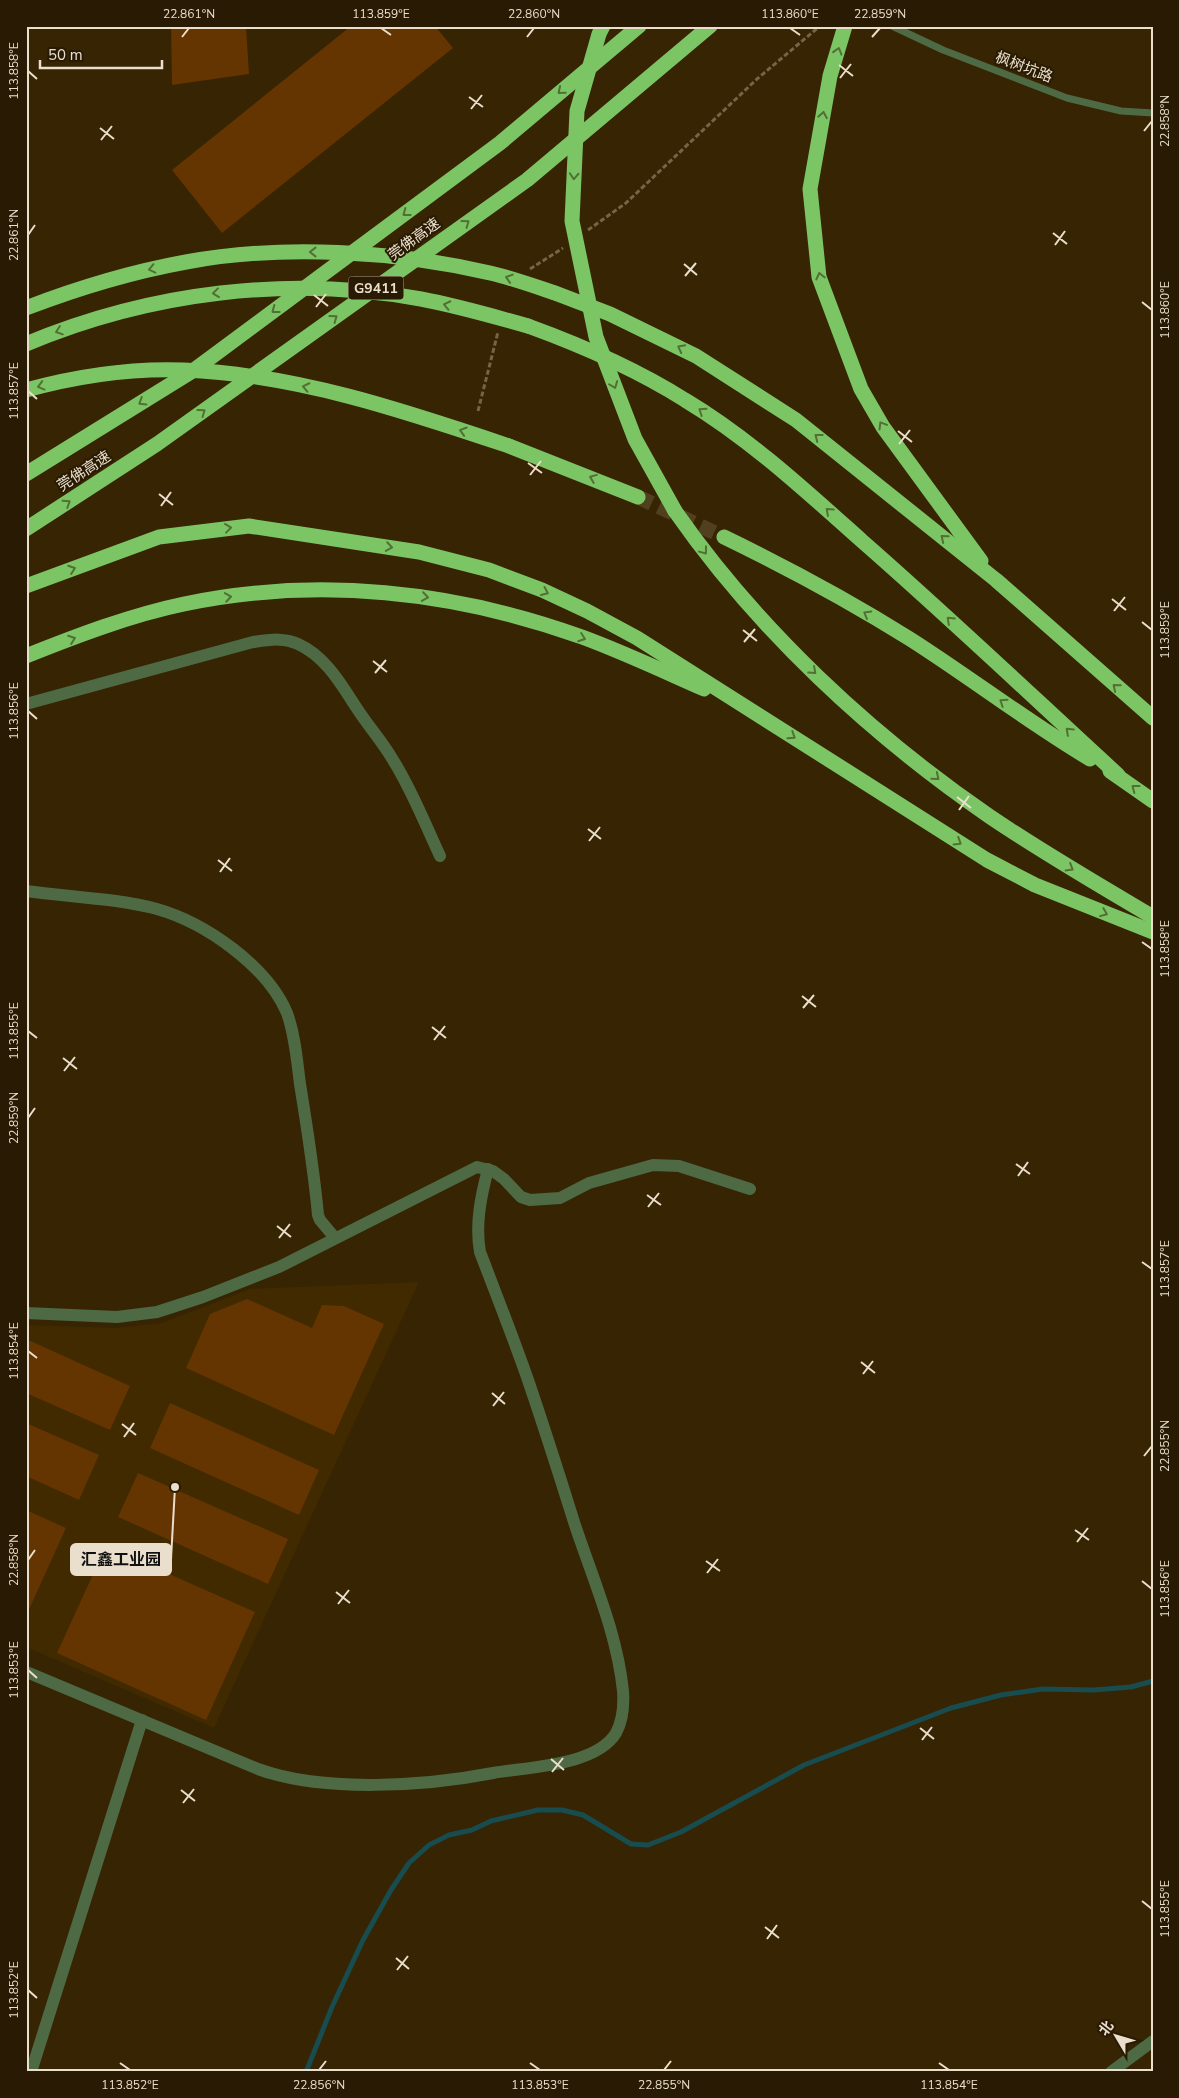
<svg xmlns="http://www.w3.org/2000/svg" width="1179" height="2098" font-family="'Nunito Sans','Noto Sans SC',sans-serif">
<rect width="100%" height="100%" fill="#362402"/>
<path fill="#412a00" d="M419 1282 214 1728 26 1647V1325L116 1328 162 1323 250 1289Z"/>
<g fill="none" stroke-linecap="round" stroke-linejoin="round">
<path stroke="#184c4e" stroke-width="5" d="M306 2072 332 2007 363 1940 391 1890 409 1863 429 1845 449 1835 472 1830 491 1821 538 1810H562L583 1815 631 1844 648 1845 681 1832 804 1765 951 1708 1001 1695 1043 1689 1094 1690 1131 1687 1153 1681"/>
</g>
<g fill="#643401">
<path d="M171 26H246L249 74 172 85Z"/>
<path d="M351 26H435L453 48 222 233 172 170Z"/>
<path d="M247 1299 312 1328 322 1305 344 1306 384 1324 334 1435 186 1368 210 1314Z"/>
<path d="M26 1339 130 1386 110 1430 26 1393Z"/>
<path d="M170 1403 319 1470 299 1515 150 1448Z"/>
<path d="M26 1423 99 1455 79 1500 26 1476Z"/>
<path d="M138 1473 288 1539 268 1584 118 1517Z"/>
<path d="M26 1510 66 1528 26 1616Z"/>
<path d="M106 1546 255 1612 206 1720 57 1653Z"/>
</g>
<g fill="none" stroke-linecap="round" stroke-linejoin="round">
<path stroke="#514020" stroke-width="15" stroke-dasharray="15 8" stroke-linecap="butt" d="M638 497 724 537"/>
<g stroke="#756548" stroke-width="3" stroke-dasharray="5 2.5" stroke-linecap="butt">
<path d="M588 230 626 203 757 79 820 26"/>
<path d="M530 269 563 248"/>
<path d="M478 411 498 332"/>
</g>
<path stroke="#4d6a44" stroke-width="7" d="M892 26 943 50 1067 98 1121 111 1153 113"/>
<g stroke="#4d6a44" stroke-width="12">
<path d="M26 704 253 642C269 640 283 637 298 644 325 656 341 684 356 707 368 726 382 741 393 760 412 790 425 824 440 856"/>
<path d="M26 891C69 897 115 898 157 909 206 923 267 966 287 1013 295 1035 297 1061 300 1084 307 1127 314 1171 318 1215L320 1220 335 1238"/>
<path d="M26 1313 117 1317 157 1312 203 1297 279 1267 477 1167 493 1171 504 1179 521 1197 530 1200 560 1198 589 1183 653 1165 679 1166 750 1189"/>
<path d="M29 1673 258 1769C323 1793 426 1786 493 1773 527 1767 596 1766 616 1733 623 1720 624 1705 623 1691 617 1632 592 1577 574 1522 559 1474 544 1427 528 1380 513 1337 496 1294 480 1252 475 1224 481 1196 488 1169"/>
<path d="M31 2072 142 1720"/>
<path d="M1111 2072 1153 2041"/>
</g>
<g stroke="#7cc565" stroke-width="15">
<path d="M845 26 830 76 810 189 819 277 861 389 883 427 981 561"/>
<path d="M555 293 610 314 696 356 796 420 996 580 1153 718"/>
<path d="M528 326C583 346 636 369 685 400 750 439 806 491 862 541 949 617 1033 697 1118 775"/>
<path d="M509 446 638 497"/>
<path d="M26 474 194 370 500 143 639 26"/>
<path d="M675 511C758 630 870 734 989 816 1042 852 1097 884 1153 917"/>
<path d="M26 529 157 444 527 180 710 26"/>
<path d="M724 537C788 568 851 602 910 639 971 678 1028 722 1090 759"/>
<path d="M26 586 159 537 249 526 419 552 489 570 542 590 587 611 637 638 987 860 1035 885 1153 932"/>
<path d="M26 656C76 636 131 615 184 604 318 576 454 591 582 637 623 652 663 671 704 689"/>
<path d="M1110 771 1153 801"/>
</g>
<g stroke="#7cc565" stroke-width="15">
<path d="M603 26 599 34 577 111 572 221 596 337 635 439 675 511"/>
<path d="M26 308C78 288 131 272 186 262 282 244 395 251 490 273 512 278 534 286 555 293"/>
<path d="M26 344C150 292 289 275 421 299 458 306 493 316 528 326"/>
<path d="M26 390C77 376 131 368 184 370 295 374 405 411 509 446"/>
</g>
</g>
<defs><path id="oneway-chevron" d="M-2-3.5L2.5 0L-2 3.5" fill="none" stroke-width="1.6" stroke-linecap="round" stroke-linejoin="round" transform="scale(1.25)"/></defs>
<g stroke="#527034">
<use href="#oneway-chevron" transform="translate(838 51) rotate(-73)"/>
<use href="#oneway-chevron" transform="translate(561 91) rotate(140)"/>
<use href="#oneway-chevron" transform="translate(823 115) rotate(-80)"/>
<use href="#oneway-chevron" transform="translate(574 176) rotate(93)"/>
<use href="#oneway-chevron" transform="translate(406 213) rotate(143)"/>
<use href="#oneway-chevron" transform="translate(466 223) rotate(-36)"/>
<use href="#oneway-chevron" transform="translate(313 252) rotate(180)"/>
<use href="#oneway-chevron" transform="translate(152 269) rotate(167)"/>
<use href="#oneway-chevron" transform="translate(820 276) rotate(-103)"/>
<use href="#oneway-chevron" transform="translate(509 278) rotate(-162)"/>
<use href="#oneway-chevron" transform="translate(216 293) rotate(173)"/>
<use href="#oneway-chevron" transform="translate(447 305) rotate(-168)"/>
<use href="#oneway-chevron" transform="translate(275 310) rotate(143)"/>
<use href="#oneway-chevron" transform="translate(334 318) rotate(-36)"/>
<use href="#oneway-chevron" transform="translate(59 331) rotate(161)"/>
<use href="#oneway-chevron" transform="translate(681 348) rotate(-153)"/>
<use href="#oneway-chevron" transform="translate(614 385) rotate(69)"/>
<use href="#oneway-chevron" transform="translate(41 386) rotate(165)"/>
<use href="#oneway-chevron" transform="translate(306 387) rotate(-168)"/>
<use href="#oneway-chevron" transform="translate(142 402) rotate(148)"/>
<use href="#oneway-chevron" transform="translate(702 411) rotate(-146)"/>
<use href="#oneway-chevron" transform="translate(202 412) rotate(-36)"/>
<use href="#oneway-chevron" transform="translate(882 425) rotate(-121)"/>
<use href="#oneway-chevron" transform="translate(463 431) rotate(-163)"/>
<use href="#oneway-chevron" transform="translate(818 437) rotate(-142)"/>
<use href="#oneway-chevron" transform="translate(593 478) rotate(-158)"/>
<use href="#oneway-chevron" transform="translate(67 503) rotate(-33)"/>
<use href="#oneway-chevron" transform="translate(829 511) rotate(-138)"/>
<use href="#oneway-chevron" transform="translate(228 528) rotate(-7)"/>
<use href="#oneway-chevron" transform="translate(944 538) rotate(-141)"/>
<use href="#oneway-chevron" transform="translate(389 547) rotate(9)"/>
<use href="#oneway-chevron" transform="translate(704 551) rotate(53)"/>
<use href="#oneway-chevron" transform="translate(72 569) rotate(-20)"/>
<use href="#oneway-chevron" transform="translate(545 592) rotate(24)"/>
<use href="#oneway-chevron" transform="translate(228 597) rotate(-9)"/>
<use href="#oneway-chevron" transform="translate(425 597) rotate(8)"/>
<use href="#oneway-chevron" transform="translate(867 614) rotate(-150)"/>
<use href="#oneway-chevron" transform="translate(950 620) rotate(-137)"/>
<use href="#oneway-chevron" transform="translate(582 638) rotate(20)"/>
<use href="#oneway-chevron" transform="translate(72 639) rotate(-20)"/>
<use href="#oneway-chevron" transform="translate(813 671) rotate(42)"/>
<use href="#oneway-chevron" transform="translate(1116 687) rotate(-140)"/>
<use href="#oneway-chevron" transform="translate(1003 702) rotate(-146)"/>
<use href="#oneway-chevron" transform="translate(1069 731) rotate(-137)"/>
<use href="#oneway-chevron" transform="translate(792 736) rotate(33)"/>
<use href="#oneway-chevron" transform="translate(936 777) rotate(39)"/>
<use href="#oneway-chevron" transform="translate(1135 788) rotate(-143)"/>
<use href="#oneway-chevron" transform="translate(958 842) rotate(32)"/>
<use href="#oneway-chevron" transform="translate(1070 868) rotate(31)"/>
<use href="#oneway-chevron" transform="translate(1104 913) rotate(22)"/>
</g>
<path fill="none" stroke="#eadecc" stroke-width="2" d="M381 28 391 35M790 28 800 35M182 37 189 28M527 37 534 28M872 37 880 28M839 65 853 76M28 71 37 79M840 78 851 64M469 97 483 107M471 109 482 95M100 128 114 139M1144 131 1152 121M101 140 112 126M1053 233 1067 244M28 235 35 225M1055 245 1065 231M684 264 697 275M685 276 696 263M314 295 328 306M1142 302 1152 310M316 307 326 294M28 391 37 399M898 431 912 442M899 444 910 430M528 463 542 473M530 475 541 461M159 494 173 505M161 506 171 492M1112 599 1126 610M1114 611 1125 597M1142 622 1152 630M743 630 757 641M744 642 755 629M373 661 387 672M375 673 386 660M28 711 37 719M957 797 971 808M959 810 969 796M588 829 601 839M589 841 600 827M218 860 232 871M220 872 230 858M1142 942 1152 949M802 996 816 1007M803 1008 814 995M432 1027 446 1038M28 1031 37 1038M434 1040 445 1026M63 1058 77 1069M64 1071 75 1057M28 1118 35 1108M1016 1164 1030 1174M1018 1176 1028 1162M647 1195 661 1205M648 1207 659 1193M277 1226 291 1237M279 1238 290 1224M1142 1262 1152 1269M28 1351 37 1358M861 1362 875 1373M863 1374 873 1361M492 1393 505 1404M493 1406 504 1392M122 1424 136 1435M124 1437 134 1423M1144 1456 1152 1446M1075 1530 1089 1540M1077 1542 1088 1528M28 1560 35 1550M706 1561 720 1571M707 1573 718 1559M1142 1581 1152 1589M336 1592 350 1603M338 1604 349 1590M28 1670 37 1678M920 1728 934 1739M922 1740 932 1727M551 1759 564 1770M552 1772 563 1758M181 1790 195 1801M183 1803 194 1789M1142 1901 1152 1909M765 1927 779 1938M767 1939 777 1925M396 1958 409 1969M397 1970 408 1956M28 1990 37 1998M120 2063 130 2070M530 2063 540 2070M939 2063 949 2070M319 2070 326 2061M664 2070 671 2061"/>
<g text-anchor="middle" dominant-baseline="central" stroke-width="4" stroke-linejoin="round" paint-order="stroke">
<rect fill="#291b03" stroke="#b0a490" stroke-width="1" x="348.5" y="276.5" width="55" height="23" rx="4"/>
<g font-size="14" font-weight="bold" fill="#eadecc">
<text x="376" y="288">G9411</text>
</g>
<g font-size="15" fill="#eadecc" stroke="#291b03">
<text transform="translate(1024 67) rotate(21)">枫树坑路</text>
<text transform="translate(414 239) rotate(-36)">莞佛高速</text>
<text transform="translate(84 471) rotate(-33)">莞佛高速</text>
</g>
</g>
<path fill="none" stroke="#eadecc" stroke-width="2" d="M175 1487L171 1559"/>
<circle fill="#eadecc" stroke="#291b03" stroke-width="2" cx="175" cy="1487" r="5"/>
<rect fill="#eadecc" stroke="#eadecc" stroke-width="2" x="71" y="1544" width="100" height="31" rx="5"/>
<g font-size="16" text-anchor="middle" font-weight="bold" fill="#111">
<text x="121" y="1565">汇鑫工业园</text>
</g>
<rect width="1179" height="2098" fill="none" stroke="#291b03" stroke-width="55"/>
<g transform="translate(1116 2036) rotate(308)" stroke="#291b03" stroke-width="4" paint-order="stroke">
<path d="M0-4L9 19L0 12L-9 19Z" fill="#eadecc"/>
<text y="-8" font-size="14" font-weight="bold" text-anchor="middle" fill="#eadecc">北</text>
</g>
<path d="M40 60v8h122v-8" fill="none" stroke="#eadecc" stroke-width="2.5"/>
<text x="48" y="60" font-size="15" fill="#eadecc" stroke="#291b03" stroke-width="4" paint-order="stroke">50 m</text>
<rect x="28" y="28" width="1124" height="2042" fill="none" stroke="#eadecc" stroke-width="2"/>
<g font-size="12" text-anchor="middle" fill="#eadecc">
<text x="189" y="18">22.861°N</text>
<text x="381" y="18">113.859°E</text>
<text x="534" y="18">22.860°N</text>
<text x="790" y="18">113.860°E</text>
<text x="880" y="18">22.859°N</text>
<text transform="translate(14 71) rotate(-90)" y="4">113.858°E</text>
<text transform="translate(1165 121) rotate(-90)" y="4">22.858°N</text>
<text transform="translate(14 235) rotate(-90)" y="4">22.861°N</text>
<text transform="translate(1165 310) rotate(-90)" y="4">113.860°E</text>
<text transform="translate(14 391) rotate(-90)" y="4">113.857°E</text>
<text transform="translate(1165 630) rotate(-90)" y="4">113.859°E</text>
<text transform="translate(14 711) rotate(-90)" y="4">113.856°E</text>
<text transform="translate(1165 949) rotate(-90)" y="4">113.858°E</text>
<text transform="translate(14 1031) rotate(-90)" y="4">113.855°E</text>
<text transform="translate(14 1118) rotate(-90)" y="4">22.859°N</text>
<text transform="translate(1165 1269) rotate(-90)" y="4">113.857°E</text>
<text transform="translate(14 1351) rotate(-90)" y="4">113.854°E</text>
<text transform="translate(1165 1446) rotate(-90)" y="4">22.855°N</text>
<text transform="translate(14 1560) rotate(-90)" y="4">22.858°N</text>
<text transform="translate(1165 1589) rotate(-90)" y="4">113.856°E</text>
<text transform="translate(14 1670) rotate(-90)" y="4">113.853°E</text>
<text transform="translate(1165 1909) rotate(-90)" y="4">113.855°E</text>
<text transform="translate(14 1990) rotate(-90)" y="4">113.852°E</text>
<text x="130" y="2089">113.852°E</text>
<text x="319" y="2089">22.856°N</text>
<text x="540" y="2089">113.853°E</text>
<text x="664" y="2089">22.855°N</text>
<text x="949" y="2089">113.854°E</text>
</g>
</svg>
